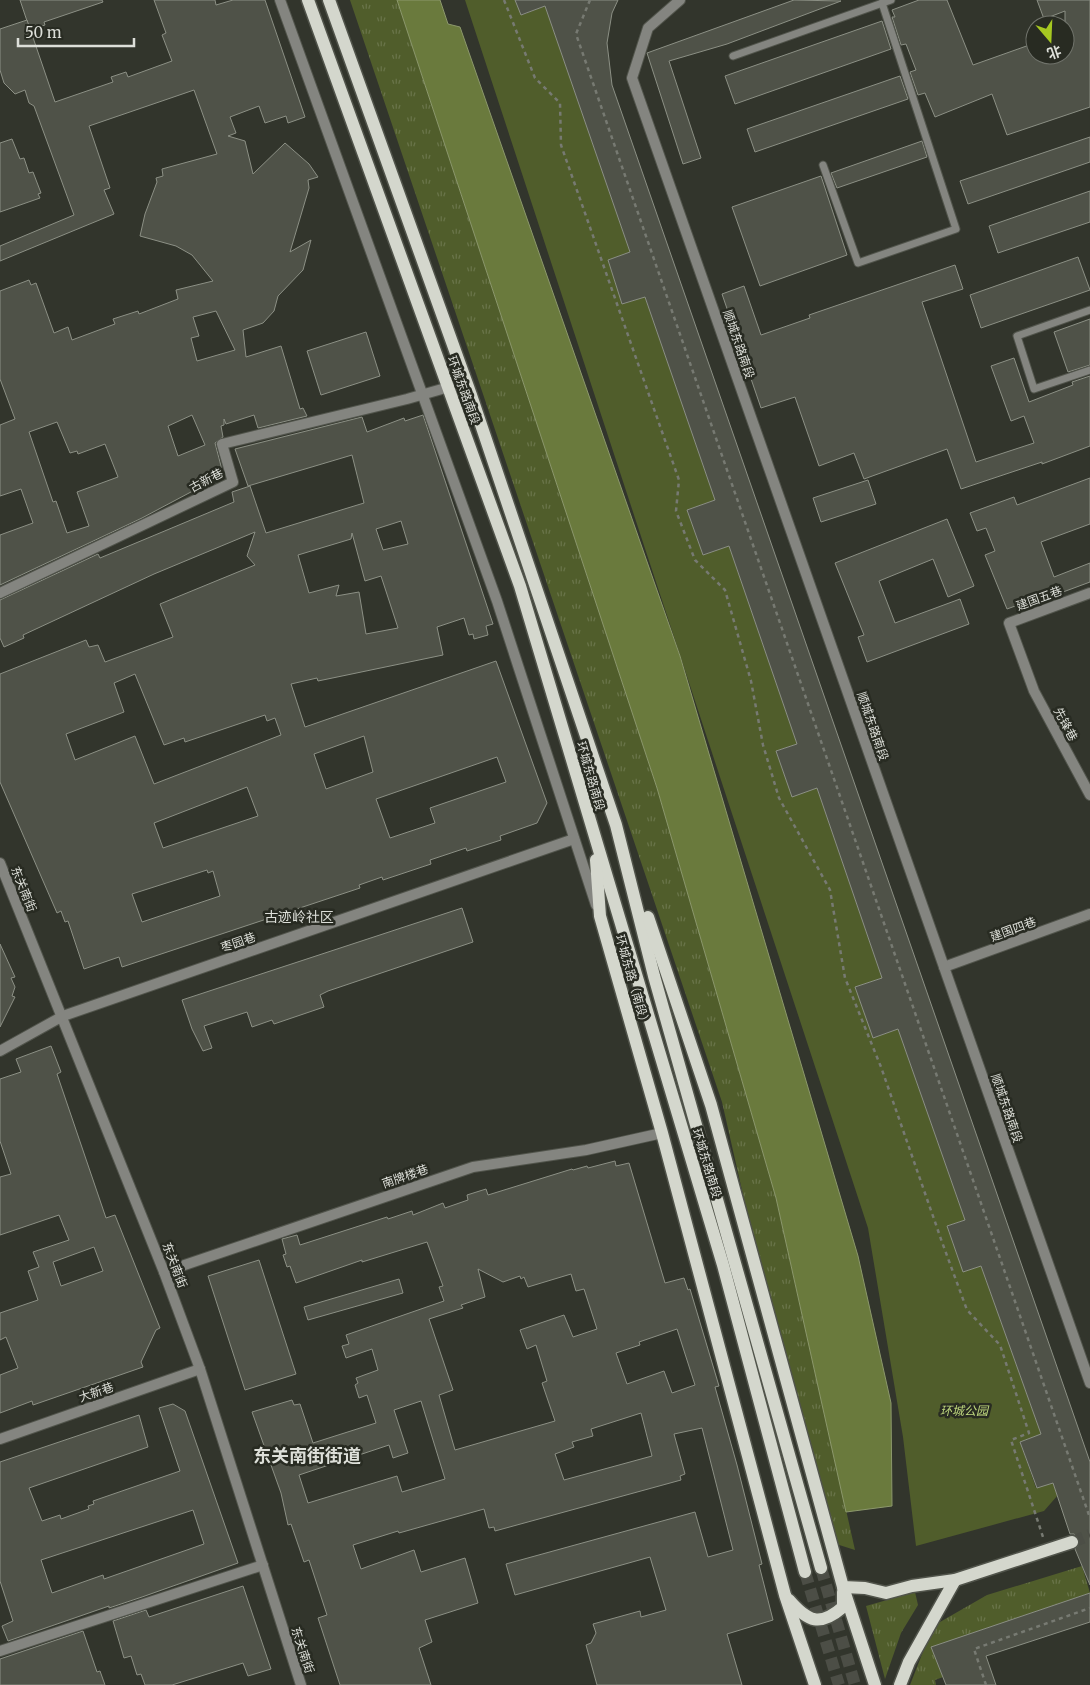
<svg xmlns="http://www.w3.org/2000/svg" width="1090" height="1685" font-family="Merriweather,'Noto Sans SC',serif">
<defs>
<pattern id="grass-tufts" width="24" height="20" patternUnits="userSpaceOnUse" patternTransform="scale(1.25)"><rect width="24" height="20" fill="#505d2b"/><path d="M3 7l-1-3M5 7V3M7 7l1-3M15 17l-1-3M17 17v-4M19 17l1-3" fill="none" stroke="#697449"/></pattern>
</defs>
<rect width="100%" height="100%" fill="#32352c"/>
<g fill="url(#grass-tufts)">
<path d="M350 0H397L657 788 776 1198 855 1550 833 1543 744 1199 722 1102Z"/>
<path d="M1082 1566 1090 1593 932 1647 943 1677 935 1680 936 1685H910L933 1626 987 1595Z"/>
<path d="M915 1592 918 1605 901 1633 885 1679 866 1606Z"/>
</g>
<path fill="#505d2b" d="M465 0H515L522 15 545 6 630 252 608 260 622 304 645 297 715 500 687 510 703 555 729 546 797 744 776 751 792 796 817 788 882 978 856 987 873 1038 898 1029 965 1220 947 1226 963 1271 981 1266 1041 1434 1020 1442 1036 1488 1053 1483 1058 1495 1044 1511 916 1546 903 1437 868 1228Z"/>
<path fill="#6a7a3d" stroke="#8c986c" d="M397 0H440L448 24 460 27 680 656 858 1256 891 1403 892 1506 846 1512 776 1198 657 788Z"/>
<g fill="#4f5248" stroke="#8c9085" fill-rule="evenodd">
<path d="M20 0H102L103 2 44 22 45 25 30 30Z"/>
<path d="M154 0H215L216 5 233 0H265L305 117 288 123 286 116 265 123 259 106 230 117 236 133 228 136 245 141 253 174 285 143 309 164 318 177 308 180 309 188 290 252 311 240 303 270 278 296 274 311 263 323 243 330 246 357 281 346 300 409 303 408 307 416 258 428 254 415 226 424 224 419V425L221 426 223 437 215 443 221 466V476L142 518 0 585V535L33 523 21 489 0 496V425L15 419 0 379V291L29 280 31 285 36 283 54 333 68 327 72 340 115 324 113 319 138 311 139 314 178 299 176 290 213 281 192 255 176 246 140 236 145 214 157 182 156 178 163 176 162 169 217 154 194 90 89 126 110 188 104 190 114 214 0 261V246L74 215 34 106 29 103 25 90 15 94 4 83 0 70V29L27 20 55 102 113 82 111 77 126 72 128 77 172 61 162 35 166 33ZM216 311 235 350 197 361 191 338 199 336 193 317ZM192 415 205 445 178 456 168 426ZM57 422 70 453 77 451 78 454 105 444 118 477 77 492 89 526 67 533 56 501 53 502 29 432Z"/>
<path d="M515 0H618L612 13 607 43 612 85 1090 1462V1585L1075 1549 1080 1544V1539L1074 1534H1070L1053 1483 1037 1488 1020 1442 1041 1434 981 1266 963 1272 947 1226 965 1220 898 1029 873 1038 855 987 882 978 817 788 792 797 776 751 797 744 729 546 703 555 687 510 715 500 645 297 622 304 608 260 630 252 545 6 521 15Z"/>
<path d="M794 0 841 1 727 44 669 61 701 158 683 164 647 53Z"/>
<path d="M919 0H947L973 65 1035 43V55H1065V11L1044 19 1037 0H1090V107L1007 135 992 94 935 117 925 93 918 95 910 72 916 70 906 44 901 45 892 17H895L892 10Z"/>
<path d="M882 21 891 49 735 104 725 76Z"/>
<path d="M900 76 908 99 755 152 747 129Z"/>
<path d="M1090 137V162L968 204 960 181Z"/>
<path d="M12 139 20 159 24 158 29 173 33 172 41 193 38 194 40 198 0 212V143Z"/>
<path d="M922 141 927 157 837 188 831 173Z"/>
<path d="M821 176 847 255 760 286 732 207Z"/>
<path d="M1090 191V222L998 253 989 226Z"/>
<path d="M1078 257 1090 290 981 328 970 295Z"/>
<path d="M955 265 963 289 922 302 976 462 1034 443 1024 416 1011 421 991 366 1014 358 1029 402 1073 385 1072 382 1090 376V446L1042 464V462L961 489 947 449 864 479 854 453 819 466 795 397 761 408 722 294 744 286 761 335 810 318 809 315Z"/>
<path d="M1090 319V365L1068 372 1054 332Z"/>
<path d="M366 332 380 376 321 395 307 351Z"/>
<path d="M423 415 493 624 486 626 488 635 474 639 473 634 469 635 464 618 437 627 443 655 318 681 317 678 291 684 305 727 496 661 547 803 537 823 500 836 501 840 467 851 466 848 430 860 431 864 383 880 382 877 359 885 360 888 122 967 119 957 84 969 68 921 65 922 61 911 57 913 0 782V674L86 640 89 647 98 645 105 662 173 637 160 604 255 565 247 556 255 532 154 574 23 635 24 638 4 647 0 638V600L98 554 100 558 234 502 232 492 250 486 266 533 364 503 352 455 248 486 235 449 362 417 367 432 404 418 405 421ZM401 521 408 544 383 550 376 529ZM352 533 365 581 381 576 398 628 366 634 359 592 336 596 339 585 309 593 298 555 351 539ZM135 674 164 745 184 738 185 742 265 715 267 721 275 718 281 735 154 784 135 736 75 760 66 734 124 712 114 683ZM364 736 373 772 326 789 314 754ZM497 757 506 782 430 808 435 823 390 838 376 799ZM247 787 258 816 163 848 154 823ZM207 870 208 873 213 871 220 896 142 922 132 894Z"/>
<path d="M1090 478V524L1041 542 1054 577 1090 563V582L1063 592 1062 589 1007 609 985 555 995 551 986 528 977 531 970 513 1014 497 1017 505Z"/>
<path d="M868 480 876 504 821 522 813 498Z"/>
<path d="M947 519 974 586 948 597 933 559 879 581 895 623 960 599 969 624 867 662 858 637 864 635 835 563Z"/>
<path d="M462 908 473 942 328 991 320 995 324 1007 274 1024 272 1020 252 1027 247 1012 204 1026 212 1048 203 1051 192 1029 182 1000Z"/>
<path d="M0 944 15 977 11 978 15 987 12 996 15 997 0 1027Z"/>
<path d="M51 1046 61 1072 57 1074 106 1218 115 1215 160 1328 156 1330 141 1362 143 1367 33 1405 32 1401 0 1413V1375L18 1368 6 1337 0 1340V1313L38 1300 28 1271 39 1267 33 1252 69 1240 59 1215 0 1235V1177L11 1174 0 1141V1079L21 1072 16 1059ZM94 1247 103 1271 61 1286 53 1262Z"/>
<path d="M615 1161 616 1166 629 1163 665 1283 684 1278 688 1290 690 1289 719 1386 715 1387 737 1465 762 1564 759 1565 773 1620 727 1634 742 1685H597L586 1645 591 1643 596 1633 593 1624 640 1611 641 1617 666 1610 650 1557 515 1595 506 1564 695 1512 708 1557 733 1550 702 1428 674 1434 685 1474 680 1476 681 1480 495 1531 494 1527 489 1528 484 1509 399 1533 398 1531 353 1545 361 1569 414 1550 421 1572 465 1558 478 1603 425 1620 432 1642 419 1648 431 1685H340L318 1618 327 1615 309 1560 304 1562 291 1524 288 1525 281 1493 252 1412 292 1400 294 1405 300 1404 313 1443 376 1423 367 1395 359 1398 355 1385 358 1383 356 1378 378 1370 372 1349 346 1358 342 1346 349 1344 346 1335 444 1301 439 1287 443 1286 427 1242 362 1262V1260L296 1283 290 1266 287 1267 283 1255 286 1254 282 1239 297 1235 300 1245 387 1217 388 1219 412 1211 413 1215 443 1203 445 1208 468 1200 467 1195 486 1189 488 1195 572 1169 573 1170 587 1166 588 1168ZM478 1269 503 1282 520 1276 521 1279 524 1277 528 1287 571 1274 576 1291 584 1289 597 1329 573 1337 564 1315 520 1330 527 1349 536 1345 547 1381 542 1383 555 1421 455 1450 439 1395 453 1390 429 1319 463 1308 461 1305 485 1297ZM677 1329 695 1385 672 1393 664 1371 627 1384 616 1353 640 1345 639 1342ZM421 1401 445 1479 402 1492 397 1476 308 1503 299 1475 389 1445 393 1458 408 1453 394 1410ZM641 1413 652 1456 564 1480 555 1454 574 1447 572 1442 593 1436 591 1429Z"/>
<path d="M259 1260 296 1374 245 1390 208 1276Z"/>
<path d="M399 1279 403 1293 308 1320 304 1307Z"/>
<path d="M173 1404 185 1411 238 1563 142 1597 109 1608V1606L8 1641 2 1626 13 1621 0 1581V1462L139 1415 148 1447 29 1488 42 1521 60 1515 61 1519 89 1509 88 1506 94 1504 93 1501 180 1471 159 1408ZM193 1510 204 1544 104 1579 103 1575 52 1593 41 1560Z"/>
<path d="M243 1586 271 1669 248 1676 243 1663 172 1685H145L141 1674 137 1675 131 1656 124 1658 113 1621 146 1610 149 1617Z"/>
<path d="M1090 1593V1622L986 1656 996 1685H946L931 1647Z"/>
<path d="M83 1631 97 1672 100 1671 105 1685H0V1659Z"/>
</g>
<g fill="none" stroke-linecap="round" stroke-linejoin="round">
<g stroke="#4c4e46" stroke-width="12" stroke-dasharray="12 6" stroke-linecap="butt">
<path d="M1072 1542 1090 1535"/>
<path d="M821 1568 855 1685"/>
<path d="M805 1572 839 1685"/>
</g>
<defs>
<g id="service">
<path d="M733 56 891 0"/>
<path d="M823 165 858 263 956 229 882 3"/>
<path d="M1090 310 1017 336 1034 389 1090 370"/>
</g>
<g id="minor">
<path d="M280 0 497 601 596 905"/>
<path d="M0 593 233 482 222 444 407 399 449 387"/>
<path d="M1090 593 1009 623 1034 691 1090 795"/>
<path d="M944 967 1090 914"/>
<path d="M164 1272 473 1167 586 1150 662 1133"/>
<path d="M0 1651 263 1565"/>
</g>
<g id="tertiary">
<path d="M680 0 648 28 632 78 1090 1383"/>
<path d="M0 863 164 1272 200 1369 301 1685"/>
<path d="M0 1051 63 1016 574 839"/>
<path d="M0 1439 200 1369"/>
</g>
<g id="primary">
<path d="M308 0 520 586 723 1265 805 1572"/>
<path d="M329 0 471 395 616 825 654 976 821 1568"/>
<path d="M596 860 600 916 662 1133 785 1595 815 1685"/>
<path d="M648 917 711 1105 843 1587 865 1588 886 1593 912 1586 955 1580 1072 1542"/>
<path d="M843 1587 875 1685"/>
<path d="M789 1600C808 1622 820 1627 843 1607V1592"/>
<path d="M900 1685 909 1662 955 1580"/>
</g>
</defs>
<use href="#service" stroke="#51544b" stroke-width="9"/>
<use href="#minor" stroke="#51544b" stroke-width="12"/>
<use href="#tertiary" stroke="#51544b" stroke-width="12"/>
<use href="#primary" stroke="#51544b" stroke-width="15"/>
<g stroke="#777a72" stroke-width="2.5" stroke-dasharray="4 4" stroke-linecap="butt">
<path d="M504 0 535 78 560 103 561 145 679 480 676 511 695 560 725 590 751 681 763 745 779 798 830 890 845 978 881 1067 942 1242 967 1310 1000 1345 1029 1433 1011 1440 1043 1537"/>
<path d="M590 0 576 34 1090 1518"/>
<path d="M986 1685 974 1649 1090 1608"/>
</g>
<use href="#service" stroke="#848580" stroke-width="7"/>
<use href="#minor" stroke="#848580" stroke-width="10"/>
<use href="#tertiary" stroke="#848580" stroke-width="10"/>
<use href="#primary" stroke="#d4d7cd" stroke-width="12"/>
</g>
<g text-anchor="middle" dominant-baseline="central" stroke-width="5" stroke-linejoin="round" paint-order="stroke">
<g font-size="12" fill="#dddfd9" stroke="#282b22">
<text transform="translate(739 344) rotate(71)">顺城东路南段</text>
<text transform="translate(464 390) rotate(70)">环城东路南段</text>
<text transform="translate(206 480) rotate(-28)">古新巷</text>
<text transform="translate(1039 598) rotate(-20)">建国五巷</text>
<text transform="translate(1066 724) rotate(62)">先锋巷</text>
<text transform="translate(873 726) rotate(71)">顺城东路南段</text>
<text transform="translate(591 776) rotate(74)">环城东路南段</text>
<text transform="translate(24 889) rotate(68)">东关南街</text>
<text transform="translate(1013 929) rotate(-20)">建国四巷</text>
<text transform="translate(238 942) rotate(-19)">枣园巷</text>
<text transform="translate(633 981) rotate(74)">环城东路（南段）</text>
<text transform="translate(1007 1108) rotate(71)">顺城东路南段</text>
<text transform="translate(707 1163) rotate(73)">环城东路南段</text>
<text transform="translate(405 1176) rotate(-19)">南牌楼巷</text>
<text transform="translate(175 1265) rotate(69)">东关南街</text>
<text transform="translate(96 1392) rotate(-19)">大新巷</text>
<text transform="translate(303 1650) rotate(72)">东关南街</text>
</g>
<g font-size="12" font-style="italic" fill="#c0d97f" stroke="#282b22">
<text x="964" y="1410">环城公园</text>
</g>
<g font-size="14" fill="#dddfd9" stroke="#282b22">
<text x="299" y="917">古迹岭社区</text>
</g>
<g font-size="18" font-weight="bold" fill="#dddfd9" stroke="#282b22">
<text x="307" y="1455">东关南街街道</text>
</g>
</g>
<g transform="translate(1050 40) rotate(161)"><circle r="24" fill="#282b22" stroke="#70736b"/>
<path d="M0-4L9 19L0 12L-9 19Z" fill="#a6c821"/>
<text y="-8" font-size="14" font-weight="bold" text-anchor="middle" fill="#dddfd9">北</text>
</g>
<path d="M18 38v8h116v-8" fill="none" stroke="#dddfd9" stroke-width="2.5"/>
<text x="25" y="38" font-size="15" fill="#dddfd9" stroke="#282b22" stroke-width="4" paint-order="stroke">50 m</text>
</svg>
